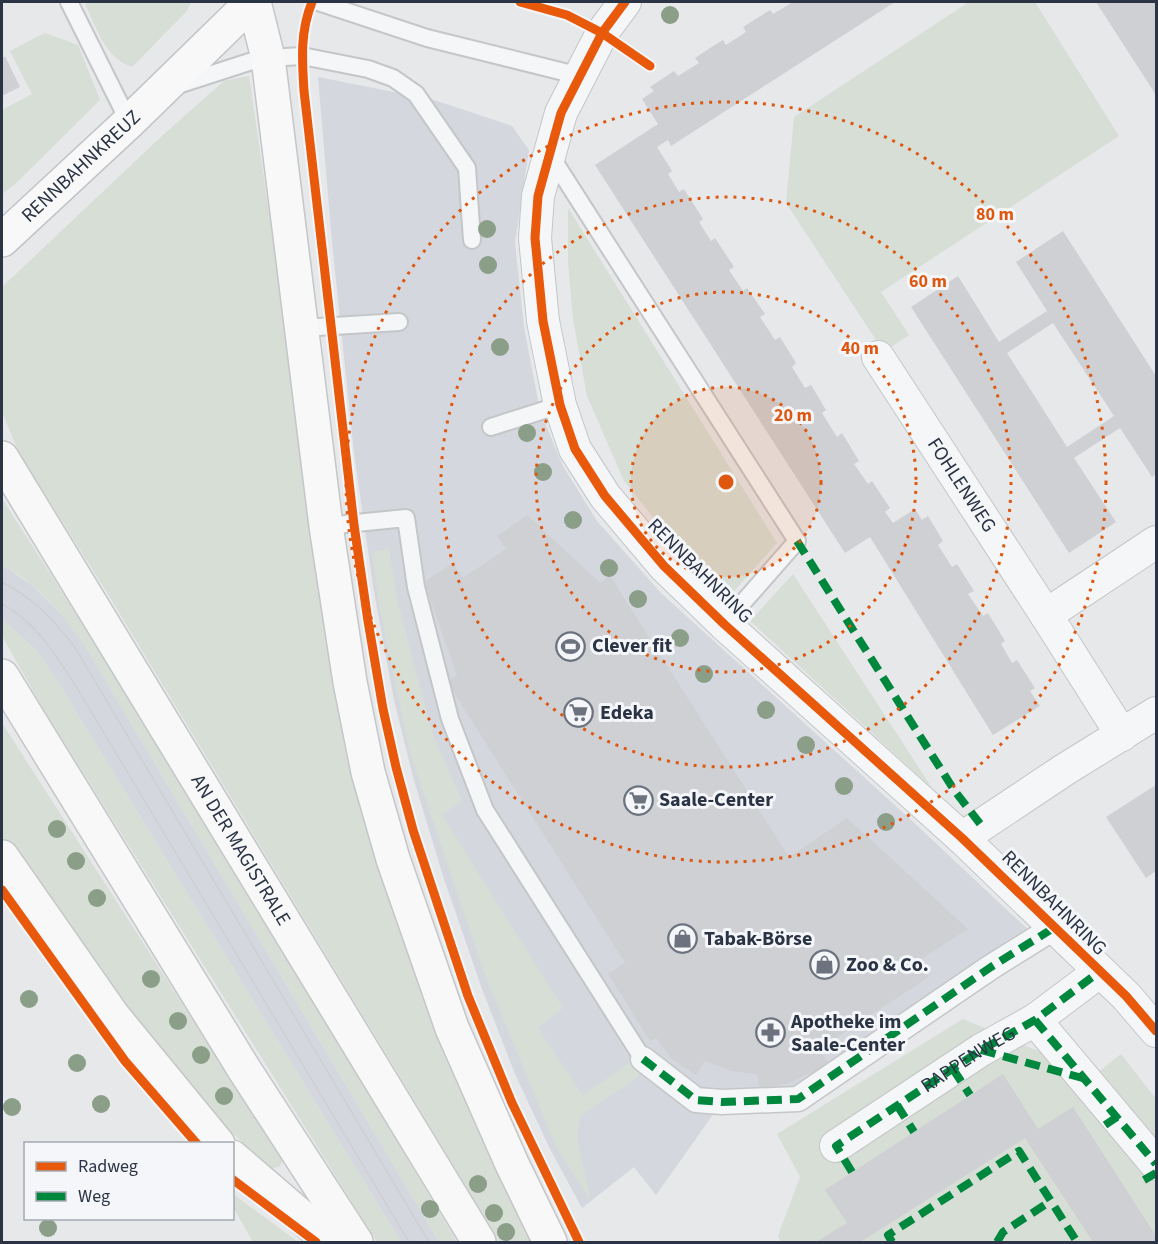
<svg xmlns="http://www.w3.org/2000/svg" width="1158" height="1244" font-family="'Source Sans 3',sans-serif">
<rect width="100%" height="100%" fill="#e6e8ea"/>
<g fill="#d4d7dd">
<path d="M318 77 434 100 512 126 529 150 515 242 524 327 540 411 563 466 597 521 661 593 909 818 1037 938 798 1099 722 1102 656 1195 634 1167 582 1208 550 1149 515 1074 482 989 443 876 413 777 394 700 373 586 354 453 332 242Z"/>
<path d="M2 566 10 570 33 586 60 613 84 644 439 1242H401L53 674 35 649 2 619Z"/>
</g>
<g fill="#d6ded6">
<path d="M88 2H191L187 11 132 67C105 58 97 28 85 4Z"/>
<path d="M969 2H1035L1119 136 881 292 909 335 884 352 786 203 794 117Z"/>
<path d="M45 33 78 45 100 100 14 185 2 194V110L32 94 10 51Z"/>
<path d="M249 76 280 288 323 620 347 759 377 861 438 1035 475 1122 531 1242H500L106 591 19 453 2 412V287L163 135 224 81Z"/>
<path d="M568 208 777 543 728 598 682 553 624 481 587 396 573 319 568 262Z"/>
<path d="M2 499C161 742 307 993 457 1242H439L84 644C61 615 37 581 2 566L3 546Z"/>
<path d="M389 548 398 603 433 735 462 801 442 815 563 1008 538 1028 583 1095 629 1063 643 1072C623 1090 600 1100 580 1117L577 1138 591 1201 556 1147 483 970 409 750 379 606 372 552Z"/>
<path d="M793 574 932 788 750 621Z"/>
<path d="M2 619 35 649 53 674 401 1242H377L44 710 2 636Z"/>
<path d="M2 723 283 1161 279 1167 272 1168 207 1111 145 1040 2 837Z"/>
<path d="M963 1019 1055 1058 1078 1088 1121 1054 1156 1099V1242H781L778 1236 800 1177 777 1134Z"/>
<path d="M233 1194 298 1242H253L233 1207Z"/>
</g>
<g fill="#ced0d3" fill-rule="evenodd">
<path d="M793 2H895L671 146 668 140 657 147 672 171 668 174 679 192 684 189 703 219 699 222 711 241 715 238 734 267 729 270 743 291 747 288 765 314 760 317 775 340 780 337 796 363 792 367 805 388 811 385 826 410 822 413 837 437 842 433 859 461 854 464 868 484 872 481 890 508 885 512 893 523 915 509 922 520 928 516 943 541 938 545 952 567 957 564 974 591 968 594 983 616 988 613 1005 641 1001 644 1012 663 1017 660 1035 688 1030 691 1040 706 993 735 870 537 845 553 595 165 658 124 642 99 654 91 650 87 674 71 678 76 699 63 695 58 710 48 723 40 726 45 746 32 743 27 759 17 770 10 773 14Z"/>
<path d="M1096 2H1156V95Z"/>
<path d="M5 56 20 87 2 96V58Z"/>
<path d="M1063 231 1156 376V474L1152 477 1120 428 1074 458 1116 522 1069 553 911 307 958 276 999 342 1047 311 1016 262ZM1053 323 1114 416 1067 447 1007 353Z"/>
<path d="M527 515 600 583 610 576 789 857 847 818 968 929 918 961 929 977 819 1049 831 1067 814 1078 810 1073 786 1084 760 1089 757 1074 731 1071 705 1061 696 1075 672 1059 656 1038 650 1041 608 974 625 963 447 682 457 675 424 582 453 563 463 578 506 549 497 536Z"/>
<path d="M1156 785V871L1146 878 1106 817Z"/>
<path d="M1003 1074 1038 1129 1073 1107 1156 1236V1242H1093L1025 1138 860 1242H816L847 1223 825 1190Z"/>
</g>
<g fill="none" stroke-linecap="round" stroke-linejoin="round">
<defs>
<g id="service">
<path d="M69 2 129 122"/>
<path d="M318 2 427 38 580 76"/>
<path d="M175 86 249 62 268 58 302 56 368 69 393 78 416 94 467 168 472 240"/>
<path d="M550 155 797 541 724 624"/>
<path d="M302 328 399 322"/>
<path d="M491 427 560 405"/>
<path d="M326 526 406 518 416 587 450 719 485 810 643 1059"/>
</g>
<path id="pedestrian" d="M643 1059 696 1100 722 1102 798 1099 991 967 1055 927"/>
<g id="minor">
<path d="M625 2 602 33 561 113 538 196 535 238 543 321 560 405 575 449 605 496 664 566 724 624 962 838 1126 996 1156 1031"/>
<path id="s1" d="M878 357 1046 615"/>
<path d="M1122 735 1046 615 1156 542"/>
<path d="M962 838 1064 770 1156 713"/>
<path d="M1035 1020 1156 1164"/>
<path id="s2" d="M836 1146 981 1050 1035 1020 1099 972"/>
</g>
<g id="secondary">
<path d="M254 2 268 58 326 526 350 682 368 772 393 859 452 1028 512 1164 550 1242"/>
<path id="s3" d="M2 458 479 1242"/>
<path d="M2 676 244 1069 356 1242"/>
<path d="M2 857 113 1016 218 1144"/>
<path d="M232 1157 331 1242"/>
</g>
<g id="primary">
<path id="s4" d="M2 240 129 122 252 2"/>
</g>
</defs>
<use href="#service" stroke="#c4c6c8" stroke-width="20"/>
<use href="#pedestrian" stroke="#c4c6c8" stroke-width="27"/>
<use href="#minor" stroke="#c4c6c8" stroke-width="34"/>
<use href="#secondary" stroke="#c4c6c8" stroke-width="36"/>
<use href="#primary" stroke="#c2c5c8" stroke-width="36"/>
<use href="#service" stroke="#f5f6f7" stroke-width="16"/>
<use href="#pedestrian" stroke="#f5f6f7" stroke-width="24"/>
<use href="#minor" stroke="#f5f6f7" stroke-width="32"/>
<use href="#secondary" stroke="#f8f8f8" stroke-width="33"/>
<use href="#primary" stroke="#f8f8f8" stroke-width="33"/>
<g stroke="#cecfd2" stroke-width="1.5">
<path d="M2 582C33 598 52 618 74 646L429 1242"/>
<path d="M2 604C37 622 59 660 80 693L409 1242"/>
</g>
<g stroke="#00873e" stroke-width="8" stroke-dasharray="15 8" stroke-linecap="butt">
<path d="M797 541 954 790 981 825"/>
<path d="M1035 1020 1156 1164"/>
<path d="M981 1050 1086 1079"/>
<path d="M643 1059 696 1100 722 1102 798 1099 991 967 1055 927"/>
<path d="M953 1069 970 1095"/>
<path d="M897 1105 914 1132"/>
<path d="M1105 1125 1117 1117"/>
<path d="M852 1172 836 1146 981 1050 1035 1020 1099 972"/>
<path d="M1144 1180 1156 1173"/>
<path d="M892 1242 888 1235 1019 1151 1077 1242"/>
<path d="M997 1242 1003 1232 1051 1201"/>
</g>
<defs>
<g id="cycleway">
<path d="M312 2C300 32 302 59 304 91L354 525 368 621 383 709 396 767 413 830 468 996 512 1103 579 1242"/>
<path d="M520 2 567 15 602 33 650 66"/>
<path d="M625 2 602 33 561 113 538 196 535 238 543 321 560 405 575 449 605 496 664 566 724 624 962 838 1126 996 1156 1031"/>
<path d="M2 890 125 1061 197 1144"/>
<path d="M232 1179 316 1242"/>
</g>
</defs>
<use href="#cycleway" stroke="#f4f6f9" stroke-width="13"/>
<use href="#cycleway" stroke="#e8590c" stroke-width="9"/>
</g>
<g fill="#8a9e88">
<circle cx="670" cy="15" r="9"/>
<circle cx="487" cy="229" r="9"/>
<circle cx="488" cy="265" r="9"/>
<circle cx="500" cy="347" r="9"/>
<circle cx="527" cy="433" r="9"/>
<circle cx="543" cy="472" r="9"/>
<circle cx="573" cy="520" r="9"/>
<circle cx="609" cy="568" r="9"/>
<circle cx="638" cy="599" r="9"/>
<circle cx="680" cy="638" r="9"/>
<circle cx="704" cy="674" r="9"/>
<circle cx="766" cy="710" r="9"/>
<circle cx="806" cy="745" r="9"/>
<circle cx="844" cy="786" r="9"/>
<circle cx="886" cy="822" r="9"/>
<circle cx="57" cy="829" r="9"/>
<circle cx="76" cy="861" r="9"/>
<circle cx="97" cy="898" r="9"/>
<circle cx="151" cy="979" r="9"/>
<circle cx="29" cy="999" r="9"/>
<circle cx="178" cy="1021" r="9"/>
<circle cx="201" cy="1055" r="9"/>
<circle cx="77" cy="1063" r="9"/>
<circle cx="224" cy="1096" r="9"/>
<circle cx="101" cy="1104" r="9"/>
<circle cx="12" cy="1107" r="9"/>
<circle cx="478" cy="1184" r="9"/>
<circle cx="430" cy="1209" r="9"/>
<circle cx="494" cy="1213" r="9"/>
<circle cx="48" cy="1228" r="9"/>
<circle cx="506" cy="1232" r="9"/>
</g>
<circle cx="726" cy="482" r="95" fill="#df570f" fill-opacity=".12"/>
<g fill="none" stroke="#df570f" stroke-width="3" stroke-dasharray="3 6">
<circle cx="726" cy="482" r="95"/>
<circle cx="726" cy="482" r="190"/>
<circle cx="726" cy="482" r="285"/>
<circle cx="726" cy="482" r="380"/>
</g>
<defs>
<symbol id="stadium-ring" viewBox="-11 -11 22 22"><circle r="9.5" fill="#f4f6f9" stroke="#6c737f" stroke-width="1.5"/><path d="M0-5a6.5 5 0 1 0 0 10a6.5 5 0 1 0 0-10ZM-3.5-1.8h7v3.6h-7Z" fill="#6c737f"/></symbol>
<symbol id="supermarket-ring" viewBox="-11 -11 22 22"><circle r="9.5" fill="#f4f6f9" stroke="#6c737f" stroke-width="1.5"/><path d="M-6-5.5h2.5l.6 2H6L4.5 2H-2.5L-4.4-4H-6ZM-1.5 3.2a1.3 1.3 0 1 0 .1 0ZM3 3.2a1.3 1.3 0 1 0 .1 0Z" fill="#6c737f"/></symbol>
<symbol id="shop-ring" viewBox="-11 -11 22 22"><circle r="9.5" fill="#f4f6f9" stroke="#6c737f" stroke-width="1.5"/><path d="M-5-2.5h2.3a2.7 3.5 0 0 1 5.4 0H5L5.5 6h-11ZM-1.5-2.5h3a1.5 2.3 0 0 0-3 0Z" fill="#6c737f"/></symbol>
<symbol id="pharmacy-ring" viewBox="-11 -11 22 22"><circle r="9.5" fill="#f4f6f9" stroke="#6c737f" stroke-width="1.5"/><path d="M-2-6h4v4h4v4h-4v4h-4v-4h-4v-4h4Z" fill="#6c737f"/></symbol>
</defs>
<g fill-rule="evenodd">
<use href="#stadium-ring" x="554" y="630" width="33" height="33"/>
<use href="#supermarket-ring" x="562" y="696" width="33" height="33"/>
<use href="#supermarket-ring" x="622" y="784" width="33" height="33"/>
<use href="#shop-ring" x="666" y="922" width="33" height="33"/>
<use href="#shop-ring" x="808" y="948" width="33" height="33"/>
<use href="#pharmacy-ring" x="754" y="1016" width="33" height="33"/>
</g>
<g text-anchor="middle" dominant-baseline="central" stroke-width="6" stroke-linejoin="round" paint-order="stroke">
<g font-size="20" fill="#2b3445" stroke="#f4f6f9">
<text stroke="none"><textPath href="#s4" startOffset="108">RENNBAHNKREUZ</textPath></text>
<text stroke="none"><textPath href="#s1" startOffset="153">FOHLENWEG</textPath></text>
<text transform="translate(700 571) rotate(45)">RENNBAHNRING</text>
<text stroke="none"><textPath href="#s3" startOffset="459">AN DER MAGISTRALE</textPath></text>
<text transform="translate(1054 903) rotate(45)">RENNBAHNRING</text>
<text stroke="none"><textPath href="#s2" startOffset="158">RAPPENWEG</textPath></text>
</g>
<g font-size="20" font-weight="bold" fill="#2b3445" stroke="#f4f6f9" text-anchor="start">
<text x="592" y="646">Clever fit</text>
<text x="600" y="713">Edeka</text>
<text x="659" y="800">Saale-Center</text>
<text x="704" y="939">Tabak-Börse</text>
<text x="846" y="965">Zoo &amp; Co.</text>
<text x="791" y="1022">Apotheke im<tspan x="791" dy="23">Saale-Center</tspan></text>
</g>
</g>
<circle cx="726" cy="482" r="9" fill="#df570f" stroke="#f4f6f9" stroke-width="3"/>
<g font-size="18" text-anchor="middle" font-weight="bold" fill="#df570f" stroke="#f4f6f9" stroke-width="6" stroke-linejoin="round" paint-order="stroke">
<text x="995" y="220">80 m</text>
<text x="928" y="287">60 m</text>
<text x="860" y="354">40 m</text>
<text x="793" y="421">20 m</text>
</g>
<rect width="1158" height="1244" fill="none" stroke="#2b3445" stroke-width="6"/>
<rect x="24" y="1142" width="210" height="78" fill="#f4f6f9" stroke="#a4a8b1" stroke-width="1.5"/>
<rect x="36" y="1162" width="30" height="9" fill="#e8590c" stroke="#a4a8b1" stroke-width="1.5"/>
<text x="78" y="1172" font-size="18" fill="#2b3445">Radweg</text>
<rect x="36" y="1192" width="30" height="9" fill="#00873e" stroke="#a4a8b1" stroke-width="1.5"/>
<text x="78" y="1202" font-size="18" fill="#2b3445">Weg</text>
</svg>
